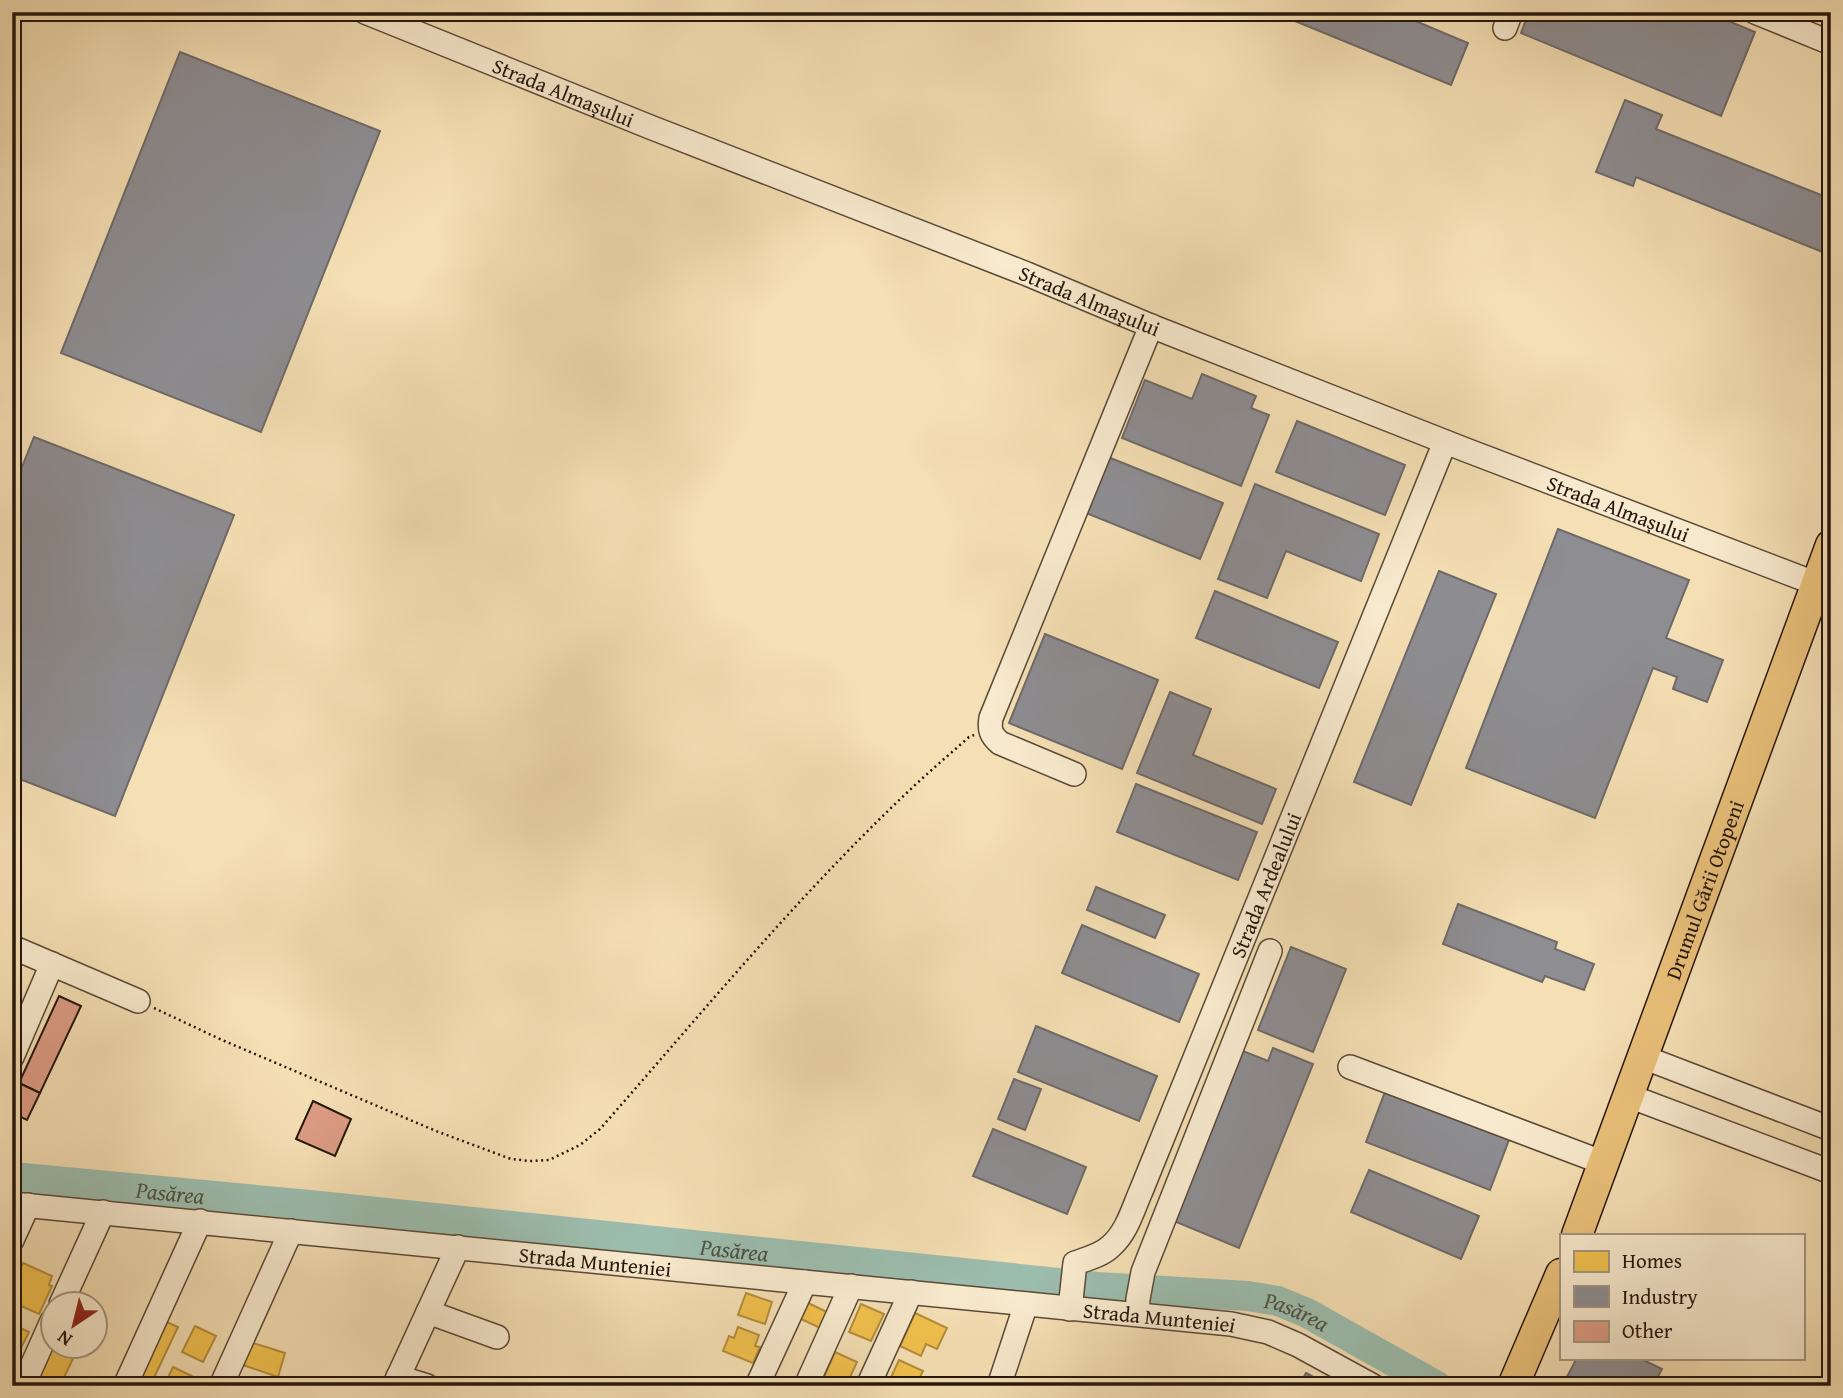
<svg xmlns="http://www.w3.org/2000/svg" width="1843" height="1398" font-family="'Gentium Book Plus',serif">
<rect width="100%" height="100%" fill="#f5dfb4"/>
<filter id="stains"><feTurbulence type="fractalNoise" baseFrequency=".00286" numOctaves="4"/><feColorMatrix values="0 0 0 0 .2 0 0 0 0 .09 0 0 0 0 .02 0 0 0 .5 -.17"/></filter>
<radialGradient id="worn" r=".72"><stop offset=".6" stop-color="#630" stop-opacity="0"/><stop offset="1" stop-color="#630" stop-opacity=".3"/></radialGradient>
<g fill="#f2c14e" stroke="#b48e3a" stroke-width="2">
<path d="M23 1263 52 1276 49 1285 52 1286 39 1314 12 1302V1288Z"/>
<path d="M746 1293 772 1302 765 1324 738 1315Z"/>
<path d="M806 1302 827 1312 820 1328 799 1318Z"/>
<path d="M861 1304 884 1314 871 1341 849 1332Z"/>
<path d="M915 1313 947 1328 937 1349 926 1344 921 1356 900 1346Z"/>
<path d="M162 1320 178 1327 150 1386H132Z"/>
<path d="M12 1324 29 1332 12 1366Z"/>
<path d="M195 1326 216 1336 203 1362 182 1352Z"/>
<path d="M738 1327 759 1335 755 1346 760 1347 753 1363 723 1351 729 1336 734 1338Z"/>
<path d="M250 1342 285 1353 278 1377 243 1365Z"/>
<path d="M52 1346H79L60 1386H38L40 1381 32 1377Z"/>
<path d="M835 1352 857 1362 846 1386H820Z"/>
<path d="M899 1360 923 1371 916 1386H887Z"/>
<path d="M173 1367 198 1379 195 1386H164Z"/>
<path d="M258 1379 272 1386H255Z"/>
</g>
<g fill="#8d8d92" stroke="#6e6a6a" stroke-width="2">
<path d="M1273 12H1394L1468 43 1451 85Z"/>
<path d="M1446 12H1465L1462 19Z"/>
<path d="M1529 12H1707L1755 32 1721 116 1521 33Z"/>
<path d="M180 52 380 131 261 432 61 353Z"/>
<path d="M1625 100 1662 115 1656 129 1831 199V239L1825 253 1636 177 1633 186 1596 172Z"/>
<path d="M1202 374 1256 396 1251 408 1269 415 1241 486 1122 438 1145 380 1192 399Z"/>
<path d="M1297 421 1405 465 1385 515 1276 472Z"/>
<path d="M34 437 234 515 115 816 12 776V492Z"/>
<path d="M1108 457 1223 503 1200 559 1086 513Z"/>
<path d="M1255 484 1379 534 1361 581 1286 551 1267 598 1218 579Z"/>
<path d="M1558 529 1689 580 1666 638 1723 660 1707 702 1673 689 1677 677 1653 668 1595 818 1466 768Z"/>
<path d="M1439 571 1496 594 1411 805 1354 782Z"/>
<path d="M1215 591 1338 642 1319 688 1196 638Z"/>
<path d="M1045 634 1158 680 1122 769 1009 723Z"/>
<path d="M1170 692 1211 709 1193 755 1276 789 1262 824 1137 773Z"/>
<path d="M1136 784 1257 832 1238 880 1117 832Z"/>
<path d="M1096 887 1165 915 1155 938 1087 910Z"/>
<path d="M1458 904 1557 942 1555 949 1594 964 1584 990 1545 976 1542 982 1443 944Z"/>
<path d="M1082 925 1199 974 1179 1022 1062 973Z"/>
<path d="M1291 947 1346 969 1313 1052 1258 1030Z"/>
<path d="M1036 1026 1157 1076 1139 1121 1018 1072Z"/>
<path d="M1273 1048 1313 1064 1239 1248 1169 1219 1238 1049 1268 1061Z"/>
<path d="M1014 1079 1041 1089 1025 1130 998 1119Z"/>
<path d="M1388 1084 1512 1132 1490 1190 1366 1142Z"/>
<path d="M993 1129 1086 1167 1067 1214 973 1176Z"/>
<path d="M1369 1170 1479 1216 1461 1259 1351 1212Z"/>
<path d="M1577 1358H1639L1662 1369 1653 1386H1562Z"/>
<path d="M1306 1373 1330 1386H1299Z"/>
</g>
<g fill="none" stroke-linecap="round" stroke-linejoin="round">
<path stroke="#9cbdae" stroke-width="30" id="s1" d="M12 1177 310 1205 1098 1287 1248 1296 1278 1301 1307 1313 1437 1386"/>
</g>
<g fill="#dd9c85" stroke="#25170d" stroke-width="2">
<path d="M59 996 81 1006 40 1093 19 1083Z"/>
<path d="M19 1083 40 1093 27 1120 12 1113V1096Z"/>
<path d="M313 1101 351 1119 335 1156 296 1139Z"/>
</g>
<g fill="none" stroke-linecap="round" stroke-linejoin="round">
<defs>
<g id="minor">
<path id="s2" d="M365 12 650 127 1027 274 1151 326 1466 450 1817 584"/>
<path d="M1755 12 1831 43"/>
<path d="M1505 28 1511 12"/>
<path d="M1074 774 1000 743C991 735 989 730 991 718L1151 326"/>
<path d="M12 947 138 1001"/>
<path d="M12 1057 52 964"/>
<path d="M1643 1057 1831 1129"/>
<path d="M1350 1067 1604 1163"/>
<path d="M1629 1096 1831 1172"/>
<path id="s3" d="M12 1204 1231 1324 1268 1332 1298 1345 1373 1386"/>
<path d="M12 1240 28 1205"/>
<path d="M61 1304 103 1212"/>
<path id="s4" d="M1070 1309 1075 1263C1087 1259 1102 1255 1111 1246 1127 1232 1133 1209 1141 1191L1445 442"/>
<path d="M428 1312 497 1337"/>
<path d="M1137 1314 1138 1299 1143 1272 1270 951"/>
<path d="M398 1377 427 1386"/>
<path d="M23 1386 52 1321"/>
<path d="M125 1386 200 1221"/>
<path d="M221 1386 291 1231"/>
<path d="M394 1386 458 1247"/>
<path d="M757 1386 805 1282"/>
<path d="M806 1386 851 1286"/>
<path d="M868 1386 911 1292"/>
<path d="M999 1386 1026 1304"/>
</g>
<g id="major">
<path id="s5" d="M1577 1235 1831 545"/>
<path d="M1513 1386 1561 1274"/>
</g>
</defs>
<use href="#minor" stroke="#594937" stroke-width="26"/>
<use href="#major" stroke="#25170d" stroke-width="33"/>
<path stroke="#25170d" stroke-width="2.5" stroke-dasharray="2 3.5" stroke-linecap="butt" d="M154 1008 222 1040 436 1131 511 1159 530 1161 549 1160 580 1145 600 1129C702 1013 800 893 913 787 931 770 950 754 969 737L974 735"/>
<use href="#minor" stroke="#f8eace" stroke-width="23"/>
<use href="#major" stroke="#eac07a" stroke-width="30"/>
</g>
<g text-anchor="middle" dominant-baseline="central" stroke-width="7" stroke-linejoin="round" paint-order="stroke">
<g font-size="21" fill="#25170d" stroke="#f8eace">
<text stroke="none"><textPath href="#s2" startOffset="214">Strada Almașului</textPath></text>
<text stroke="none"><textPath href="#s2" startOffset="780">Strada Almașului</textPath></text>
<text stroke="none"><textPath href="#s2" startOffset="1348">Strada Almașului</textPath></text>
<text stroke="none"><textPath href="#s4" startOffset="480">Strada Ardealului</textPath></text>
<text stroke="none"><textPath href="#s5" startOffset="368">Drumul Gării Otopeni</textPath></text>
<text stroke="none"><textPath href="#s3" startOffset="586">Strada Munteniei</textPath></text>
<text stroke="none"><textPath href="#s3" startOffset="1153">Strada Munteniei</textPath></text>
</g>
<g font-size="23" font-style="italic" fill="#4f5145" stroke="#f8eace">
<text stroke="none"><textPath href="#s1" startOffset="159">Pasărea</textPath></text>
<text stroke="none"><textPath href="#s1" startOffset="726">Pasărea</textPath></text>
<text stroke="none"><textPath href="#s1" startOffset="1293">Pasărea</textPath></text>
</g>
</g>
<rect width="1843" height="1398" fill="none" stroke="#f5dfb4" stroke-width="42"/>
<rect x="14" y="14" width="1815" height="1370" fill="none" stroke="#25170d" stroke-width="3.5"/>
<rect x="21" y="21" width="1801" height="1356" fill="none" stroke="#25170d" stroke-width="2"/>
<rect x="1560" y="1234" width="245" height="126" fill="#f8eace" stroke="#a49681" stroke-width="2"/>
<rect x="1574" y="1251" width="35" height="21" fill="#f2c14e" stroke="#a49681" stroke-width="2"/>
<text x="1622" y="1268" font-size="21" fill="#25170d">Homes</text>
<rect x="1574" y="1286" width="35" height="21" fill="#8d8d92" stroke="#a49681" stroke-width="2"/>
<text x="1622" y="1304" font-size="21" fill="#25170d">Industry</text>
<rect x="1574" y="1321" width="35" height="21" fill="#dd9c85" stroke="#a49681" stroke-width="2"/>
<text x="1622" y="1338" font-size="21" fill="#25170d">Other</text>
<g transform="translate(74 1325) rotate(215)"><circle r="33" fill="#f8eace" stroke="#a49681" stroke-width="2"/>
<path d="M0-5L12 26L0 18L-12 26Z" fill="#8f2418"/>
<text y="-10" font-size="19" font-weight="bold" text-anchor="middle" fill="#25170d">N</text>
</g>
<rect width="100%" height="100%" filter="url(#stains)"/>
<rect width="100%" height="100%" fill="url(#worn)"/>
</svg>
